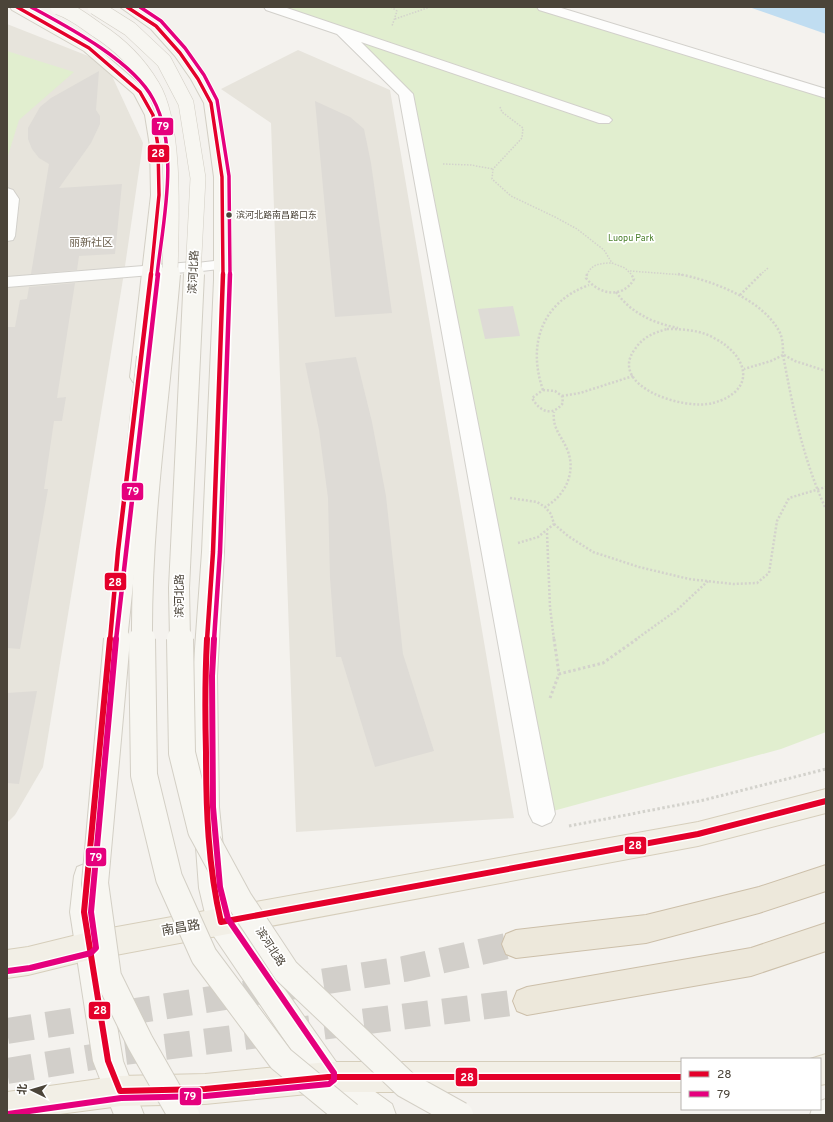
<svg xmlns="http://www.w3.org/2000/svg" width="833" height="1122" font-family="Overpass,'Noto Sans SC',sans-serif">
<rect width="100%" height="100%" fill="#f4f2ee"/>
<g fill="#e7e4dc">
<path d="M7 24 106 63 143 143 124 273 43 767 15 815 7 823Z"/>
<path d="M298 50 390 90 514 818 296 832 271 123 221 89Z"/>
</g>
<g fill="#e1eecf">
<path d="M271 7H544L826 94V732L781 749 542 814 406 94 341 30Z"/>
<path d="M7 51 74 72 19 120 7 159Z"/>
</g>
<path fill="#c0ddf1" d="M749 7H826V34Z"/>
<g fill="#dedbd6">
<path d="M99 71 96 110 100 116V124L91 143 59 188 122 184 115 254 79 256 77 270 31 274 49 164 39 158 32 149 28 139V128L40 107 51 98Z"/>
<path d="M315 101 350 117 364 129 371 163 392 313 335 317Z"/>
<path d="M75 283 57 398 66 397 62 421H54L44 489H48L20 649 7 648V327H15L20 300 27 299 29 287Z"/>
<path d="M513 306 520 336 485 339 478 309Z"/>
<path d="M356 357 372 422 386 496 403 654 434 751 375 767 341 657H336L330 578 328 498 319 430 305 363Z"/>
<path d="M37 691 19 784 7 783V693Z"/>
</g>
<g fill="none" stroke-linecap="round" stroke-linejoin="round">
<g stroke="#d2cfca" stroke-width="26" stroke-dasharray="26 14" stroke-linecap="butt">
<path d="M7 1031 404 969 516 944"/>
<path d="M7 1071 124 1052 527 1001"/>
</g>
<defs>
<path id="lane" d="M223 260 228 262 231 265 228 268 193 272 188 270 185 267 188 264Z"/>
<g id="street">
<path d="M264 7H284L609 117 612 120 609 123H599L361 42 413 94 555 814 551 822 542 826 533 822 529 814 399 95 337 34 266 10Z"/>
<path d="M537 7H558L826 89V98L539 10Z"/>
<path d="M7 188 13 190 19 199 15 236 13 240 7 241Z"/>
<path d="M193 262 199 263 202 267 199 271 7 287V277Z"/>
</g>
<g id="secondary">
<path d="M10 7H27L94 45 145 89 161 115 166 146 167 195 150 377 147 382 140 383 133 382 130 377 151 195 150 146 145 115 134 94 84 51 12 10Z"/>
<path d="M120 7H136L161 23 185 50 205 79 218 103 230 177 232 280 224 552 217 676 219 807 227 888 233 916 339 1066 392 1104 396 1115H355L317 1088 211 932 207 922 199 888 193 807V676L202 552 214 280V177L204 103 191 79 175 56 151 29Z"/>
<path d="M87 863 97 867 100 876 98 912 123 1061 144 1115H114L93 1061 70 912 74 876 77 867Z"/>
<path d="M826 1099V1115H810L812 1109H820V1101Z"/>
</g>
<g id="primary">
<path d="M826 789V813L698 846 89 960 28 975 7 978V950L28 947 89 932 698 822Z"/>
<path d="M826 1054V1084L820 1085V1059H810Z"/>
<path d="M328 1062H682V1092H328L205 1104 120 1106 52 1115H7V1092L120 1076 205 1074Z"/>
</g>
<g id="highway">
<path d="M826 865V891L759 913 646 943 516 958 506 954 502 944 506 934 516 930 646 915 759 887Z"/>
<path d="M826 923V951L751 976 527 1015 517 1011 513 1001 517 991 527 987 751 948Z"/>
</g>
</defs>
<use href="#lane" stroke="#d2d0cb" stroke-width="2"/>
<use href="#street" stroke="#d2d0cb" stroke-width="2"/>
<use href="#secondary" stroke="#d3cfc5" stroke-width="2"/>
<use href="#primary" stroke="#d6cebb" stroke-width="2"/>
<use href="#highway" stroke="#ccbfa9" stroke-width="2"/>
<g stroke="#d3d2cc" stroke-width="1.5" stroke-dasharray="1.5 1.5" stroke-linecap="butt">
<path d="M391 7 397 11 392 26"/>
<path d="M395 19 430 7"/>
<path d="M500 107 502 112 523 128 522 138 493 169 492 179 511 196 555 217 577 229 604 250 612 263"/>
<path d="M443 164 471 165 493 169"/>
<path d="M612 263 625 268 632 275"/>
<path d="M630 271 684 275"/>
<path d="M587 275C591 264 601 263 612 263"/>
<path d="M760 275 768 268"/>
</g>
<g stroke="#d3d2cc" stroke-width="2.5" stroke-dasharray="2 2" stroke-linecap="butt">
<path d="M587 274 586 278C599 295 623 299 634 279L631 274"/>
<path d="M678 274C711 280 762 299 779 331 783 338 783 347 783 355L771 361 744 369"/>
<path d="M616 292C631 313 653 323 678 328"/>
<path d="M740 295 761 274"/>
<path d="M667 329C683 329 700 330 714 338 749 356 757 391 713 403 684 411 607 386 635 349 643 337 653 333 667 329Z"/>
<path d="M783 355C793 408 803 460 826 509"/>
<path d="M784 355 795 361 826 371"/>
<path d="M543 390 555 391 562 396 563 403C552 417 540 412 532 398Z"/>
<path d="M543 390C527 344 542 302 589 285"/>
<path d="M562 396 580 393 633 376"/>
<path d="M510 498 537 502 545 507C565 496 577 472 567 449 561 435 552 428 554 412"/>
<path d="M554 524 568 536 593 552 639 567 689 579 733 584 757 583 769 573 777 521 789 498 826 487"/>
<path d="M547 533 550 607 554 640"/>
<path d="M518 543 538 537 554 524 551 514 545 507"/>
<path d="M635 640 677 610 708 581"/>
</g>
<g stroke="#d3d2cc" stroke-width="3" stroke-dasharray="2.5 2.5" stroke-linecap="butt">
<path d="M554 639 559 674 603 663 637 639"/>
<path d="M550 698 559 674"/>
<path d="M569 826 704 800 826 769"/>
</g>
<use href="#lane" fill="#fdfdfc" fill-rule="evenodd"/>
<use href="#street" fill="#fdfdfc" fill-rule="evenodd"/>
<use href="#secondary" fill="#f7f6f1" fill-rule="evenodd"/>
<use href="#primary" fill="#f2efe6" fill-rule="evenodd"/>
<use href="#highway" fill="#ede8db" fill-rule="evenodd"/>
<defs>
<g id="secondary-bridge-far2">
<path d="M58 7C73 12 84 21 97 30 119 44 139 64 152 86 177 126 171 227 170 275"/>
<path d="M95 7 130 29 164 61 186 103 198 178 193 275"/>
</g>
<g id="secondary-bridge-far1">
<path d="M117 640 147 357"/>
<path d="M142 640C141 518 160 396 170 274"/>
<path d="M180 640 179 588 194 274"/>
</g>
<g id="secondary-bridge">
<path d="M117 639 95 883 108 977 140 1042 178 1109 186 1115"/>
<path d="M142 639 144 775 169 878 204 956 281 1059 349 1115"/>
<path d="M180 639 182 753 201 830 239 900 286 971 406 1085 460 1115"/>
</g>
</defs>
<use href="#secondary-bridge-far2" stroke="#d3cfc5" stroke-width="16" stroke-linecap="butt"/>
<use href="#secondary-bridge-far1" stroke="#d3cfc5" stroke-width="22" stroke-linecap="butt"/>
<use href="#secondary-bridge" stroke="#d3cfc5" stroke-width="28" stroke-linecap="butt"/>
<use href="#secondary-bridge-far2" stroke="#f7f6f1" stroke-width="15"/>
<use href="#secondary-bridge-far1" stroke="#f7f6f1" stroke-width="20"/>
<use href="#secondary-bridge" stroke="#f7f6f1" stroke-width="26"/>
<defs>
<g id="bus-1-far2">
<path d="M17 7 89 48 140 92 153 115 158 146 159 195 151 275"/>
<path d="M127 7 156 26 180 53 198 79 211 103 222 177 223 275"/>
</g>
<g id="bus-1-far1">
<path d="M110 640 118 551 151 274"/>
<path d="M207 640 213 552 223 274"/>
</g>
<g id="bus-1">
<path d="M110 639 84 912 108 1061 120 1091 205 1089 328 1077H682"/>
<path d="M207 639C205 677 205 714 206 752 206 809 208 866 221 922L698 834 826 801"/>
</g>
<g id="bus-2-far2">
<path d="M31 7C68 27 133 61 153 99 180 148 163 222 157 275"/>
<path d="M140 7 161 21 185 48 204 75 217 100 229 176 230 275"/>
</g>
<g id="bus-2-far1">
<path d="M116 640 158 274"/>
<path d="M214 640 220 552 230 274"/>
</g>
<g id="bus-2">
<path d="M8 971 30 968 91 953 96 948 91 912 116 639"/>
<path d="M8 1114 121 1098 206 1096 329 1084 334 1080V1073L228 919 220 887 213 807 212 676 214 639"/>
</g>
</defs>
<use href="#bus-1-far2" stroke="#fff" stroke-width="5.5"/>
<use href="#bus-1-far1" stroke="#fff" stroke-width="8"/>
<use href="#bus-1" stroke="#fff" stroke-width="9"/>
<use href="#bus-2-far2" stroke="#fff" stroke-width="5.5"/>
<use href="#bus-2-far1" stroke="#fff" stroke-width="8"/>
<use href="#bus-2" stroke="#fff" stroke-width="9"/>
<use href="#bus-1-far2" stroke="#e4002b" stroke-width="3.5"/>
<use href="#bus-1-far1" stroke="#e4002b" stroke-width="4.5"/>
<use href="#bus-1" stroke="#e4002b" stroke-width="6"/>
<use href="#bus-2-far2" stroke="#e5007d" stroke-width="3.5"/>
<use href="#bus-2-far1" stroke="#e5007d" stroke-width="4.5"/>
<use href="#bus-2" stroke="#e5007d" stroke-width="6"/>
</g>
<circle fill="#4b4439" stroke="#fff" stroke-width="1.5" cx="229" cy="215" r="3.5"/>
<g text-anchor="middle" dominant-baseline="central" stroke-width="3.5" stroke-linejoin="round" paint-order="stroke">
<g font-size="9" fill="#4b4439" stroke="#fff" text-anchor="start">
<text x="236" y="215">滨河北路南昌路口东</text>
</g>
<g font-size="9" fill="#4a7f2a" stroke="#fff">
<text x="631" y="238">Luopu Park</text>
</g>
<g font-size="11" fill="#6e6250" stroke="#fff">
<text x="91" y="243">丽新社区</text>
</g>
<g font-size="11" fill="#4b4439" stroke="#fff">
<text transform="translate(194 272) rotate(-87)">滨河北路</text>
<text transform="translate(180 596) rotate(-90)">滨河北路</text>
<text transform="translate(270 947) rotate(57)">滨河北路</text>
</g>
<g font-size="13" fill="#4b4439" stroke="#fff">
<text transform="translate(181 929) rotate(-10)">南昌路</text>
</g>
</g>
<g stroke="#fff" stroke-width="1.5">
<rect x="151" y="117" width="23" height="19" rx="4" fill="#e5007d"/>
<rect x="147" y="144" width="23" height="19" rx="4" fill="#e4002b"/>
<rect x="121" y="482" width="23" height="19" rx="4" fill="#e5007d"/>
<rect x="104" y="572" width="23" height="19" rx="4" fill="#e4002b"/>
<rect x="624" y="836" width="23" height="19" rx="4" fill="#e4002b"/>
<rect x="85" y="847" width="22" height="20" rx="4" fill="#e5007d"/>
<rect x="88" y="1001" width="23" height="19" rx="4" fill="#e4002b"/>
<rect x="455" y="1067" width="23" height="20" rx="4" fill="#e4002b"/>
<rect x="179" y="1087" width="23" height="19" rx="4" fill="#e5007d"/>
</g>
<g font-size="11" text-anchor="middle" font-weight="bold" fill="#fff">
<text x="163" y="130">79</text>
<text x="158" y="157">28</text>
<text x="133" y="495">79</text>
<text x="115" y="586">28</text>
<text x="635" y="849">28</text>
<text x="96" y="861">79</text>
<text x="100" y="1014">28</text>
<text x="467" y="1081">28</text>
<text x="190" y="1100">79</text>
</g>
<rect width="833" height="1122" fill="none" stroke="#4b4439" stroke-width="16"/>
<rect x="681" y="1058" width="140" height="52" fill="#ffffff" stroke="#b7b4b0"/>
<rect x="689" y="1071" width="20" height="6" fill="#e4002b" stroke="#b7b4b0"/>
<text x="717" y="1078" font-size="12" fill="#4b4439">28</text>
<rect x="689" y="1091" width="20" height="6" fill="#e5007d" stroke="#b7b4b0"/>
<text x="717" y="1098" font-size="12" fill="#4b4439">79</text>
<g transform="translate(32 1090) rotate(275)" stroke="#ffffff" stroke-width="3" paint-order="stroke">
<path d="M0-3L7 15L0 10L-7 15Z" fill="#4b4439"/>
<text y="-6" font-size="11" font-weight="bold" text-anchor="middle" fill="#4b4439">北</text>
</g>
</svg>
